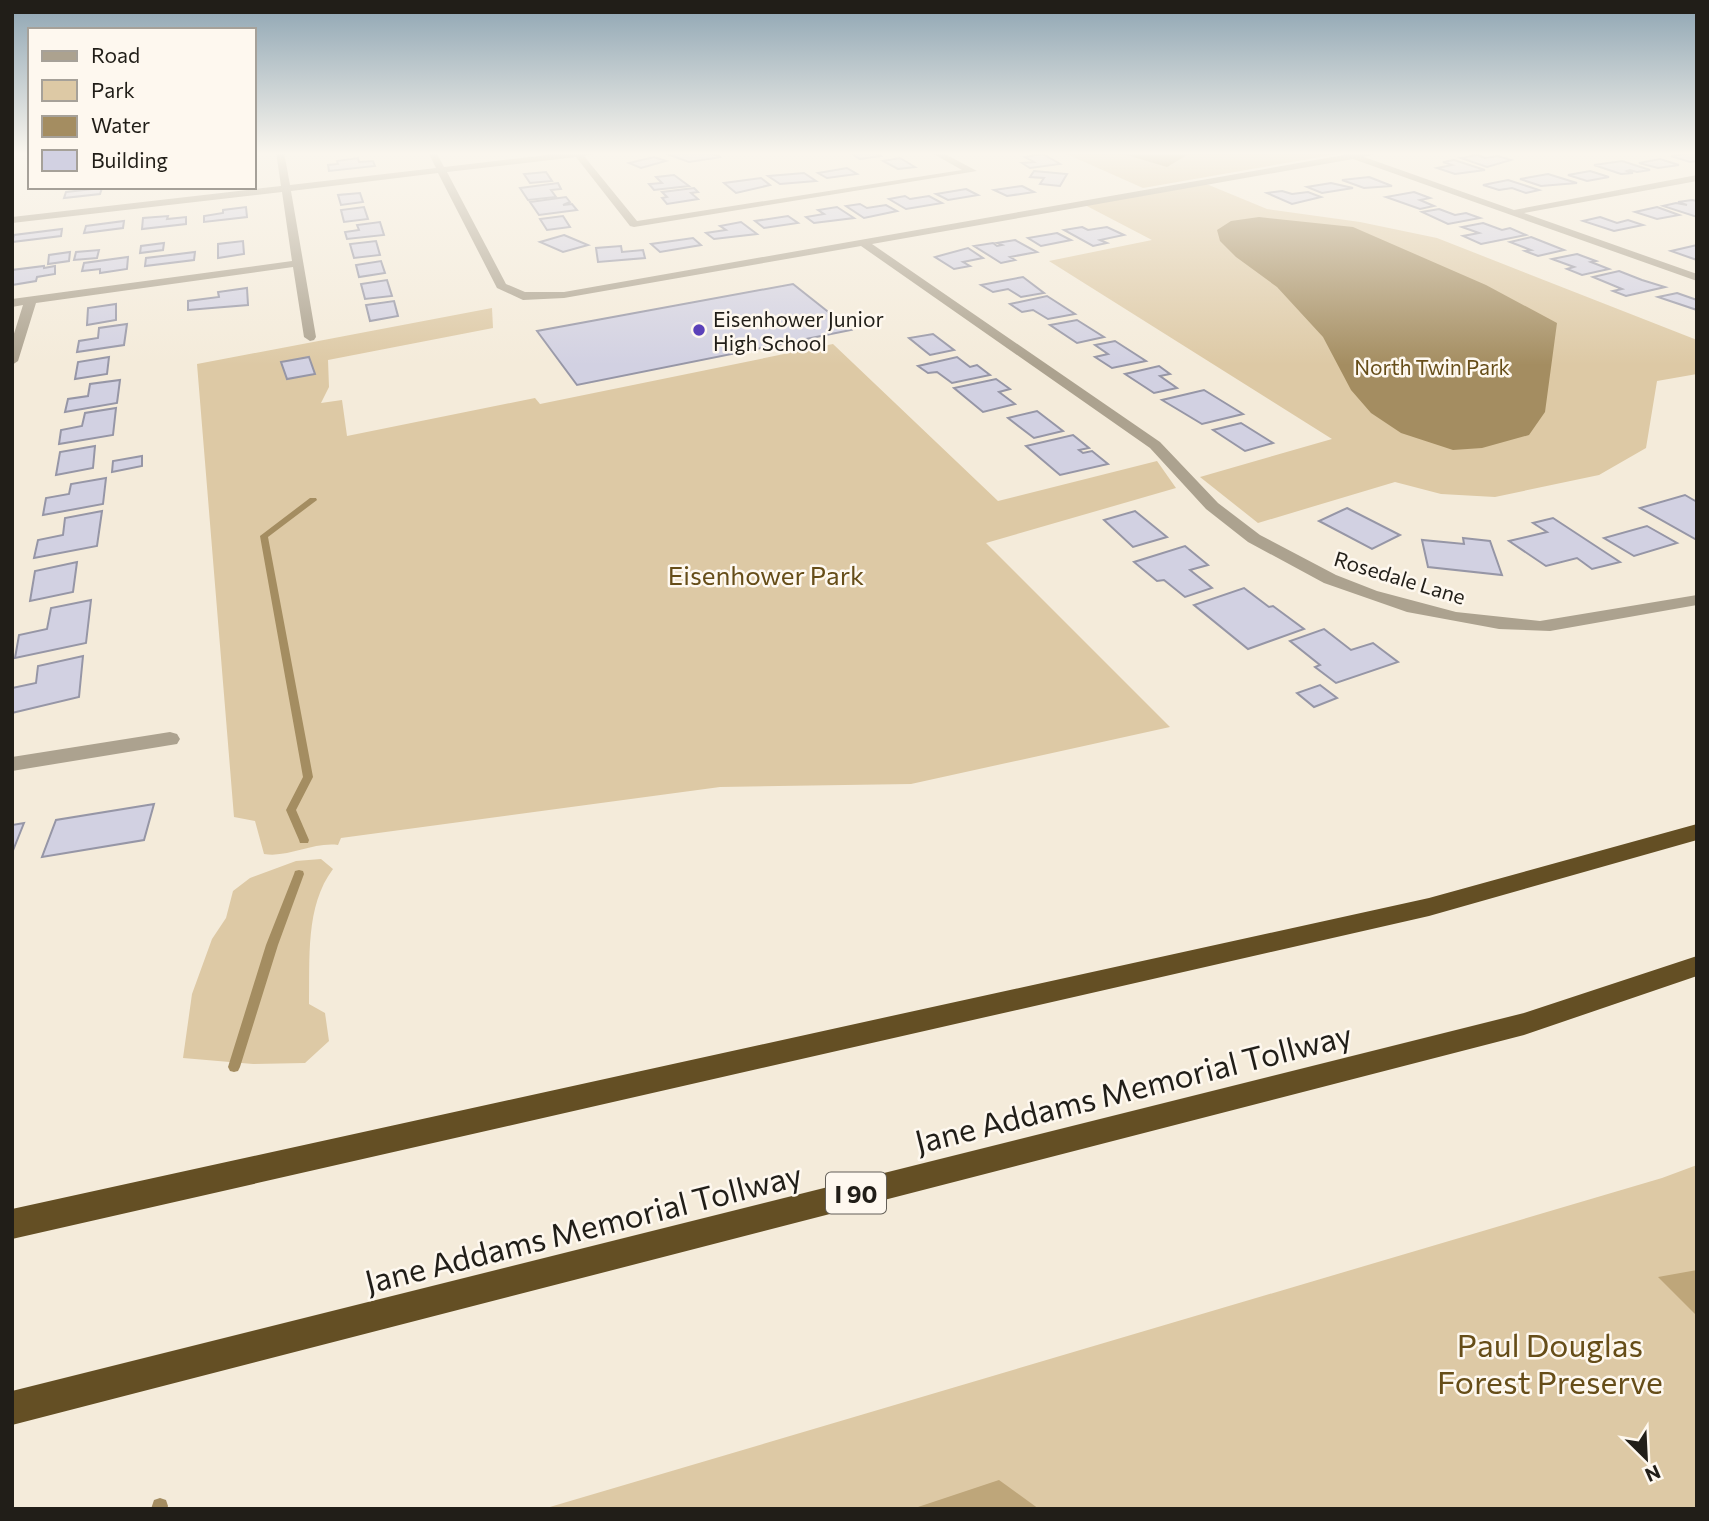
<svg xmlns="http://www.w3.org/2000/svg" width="1709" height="1521" font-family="Commissioner,sans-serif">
<rect width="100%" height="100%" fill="#f4ebda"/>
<g fill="#ddc9a5">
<path d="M1062 152H1349L1143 188Z"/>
<path d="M1204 183 1267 209 1360 222 1437 238 1697 340V374L1657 381 1646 448 1599 475 1495 497 1441 494 1395 482 1258 523 1200 477 1332 439 1049 261 1152 240 1083 204Z"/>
<path d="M492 308 493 328 328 360 329 387 321 403 342 400 347 436 535 398 540 404 833 344 998 501 1157 461 1176 488 986 543 1170 727 911 784 720 787 341 838 338 845C312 842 289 858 264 854L255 821 234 817 197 364Z"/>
<path d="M321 859 333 869C305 906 310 960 309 1004L325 1013 329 1041 305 1063 253 1064 183 1058 192 994 212 939 226 918 233 891 250 878 296 861Z"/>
<path d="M1697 1165V1509H543L1662 1178Z"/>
</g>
<g fill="#bea67a">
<path d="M1697 1270V1316L1658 1277Z"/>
<path d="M999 1480 1039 1509H912Z"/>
</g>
<g fill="#a48d61">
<path d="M1117 152H1192L1167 167Z"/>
<path d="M1259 217 1353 227 1486 285 1557 323 1545 412 1529 435 1482 448 1453 450 1401 433 1371 413 1351 390 1323 337 1277 287 1236 257 1220 241 1217 230 1231 221Z"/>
</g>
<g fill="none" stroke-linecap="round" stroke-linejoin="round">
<g fill="#a48d61" fill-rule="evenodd">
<path d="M310 498H316L317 500 268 537 313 777 296 810 309 840 308 843H300L299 840 286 810 303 777 260 536Z"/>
<path d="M299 870 303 871 304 874 278 945 240 1067 238 1071 234 1072 230 1071 228 1067 266 945 294 874 295 871Z"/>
<path d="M160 1498 166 1500 168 1506 167 1509H151L154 1500Z"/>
</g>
</g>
<g fill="#d2d1e2" stroke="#9696a6" stroke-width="2">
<path d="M676 152H707L721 157 689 162 667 154Z"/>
<path d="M849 152H875L881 156 860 159Z"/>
<path d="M1691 153 1697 155V161L1690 162 1671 156Z"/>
<path d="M1043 154 1060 164 1030 168 1022 163 1034 162 1025 157Z"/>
<path d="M1477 155 1485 158 1498 156 1511 160 1487 167 1461 158Z"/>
<path d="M654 157 666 161 641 168 629 163Z"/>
<path d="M358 158 359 162 373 161 375 166 329 171 328 165 338 164 337 161Z"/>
<path d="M900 158 915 167 898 169 883 161Z"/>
<path d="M1660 159 1679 165 1658 168 1639 163Z"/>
<path d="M1454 160 1485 170 1455 174 1437 168 1452 165 1443 162Z"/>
<path d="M1622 161 1650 170 1637 172 1630 170 1627 171 1633 173 1621 174 1594 165Z"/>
<path d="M847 168 857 174 827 178 818 173Z"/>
<path d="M1034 171 1067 174 1060 186 1040 184 1044 178 1030 177Z"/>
<path d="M1590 171 1609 177 1587 181 1568 175Z"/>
<path d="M546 172 552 181 530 183 524 174Z"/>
<path d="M804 173 816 181 780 184 768 176Z"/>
<path d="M1548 174 1577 183 1541 186 1520 179Z"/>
<path d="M674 175 689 186 654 190 649 184 662 183 656 177Z"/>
<path d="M1369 177 1392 186 1364 188 1342 180Z"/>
<path d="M761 178 770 185 736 193 724 183Z"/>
<path d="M1508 180 1539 190 1526 193 1512 188 1499 190 1483 185Z"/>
<path d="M558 183 561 189 551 190 556 197 528 200 520 188Z"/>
<path d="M1331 183 1353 188 1322 193 1307 187Z"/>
<path d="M1022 186 1034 192 1007 196 994 190Z"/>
<path d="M102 188 100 194 64 198 66 192Z"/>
<path d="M694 188 698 192 691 193 698 199 667 204 662 198 667 197 662 192Z"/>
<path d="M966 189 978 195 948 200 936 194Z"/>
<path d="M1282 191 1292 194 1308 192 1321 197 1292 204 1267 193Z"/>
<path d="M1414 192 1430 198 1420 200 1434 206 1420 209 1386 197Z"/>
<path d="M360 193 363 202 341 205 338 195Z"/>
<path d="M905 196 910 199 929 196 942 203 906 209 889 199Z"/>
<path d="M566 197 570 202 563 205 572 204 577 210 539 215 530 202Z"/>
<path d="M1692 200 1697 201V217L1663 206 1676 203 1687 205 1678 202Z"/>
<path d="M860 204 867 208 886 205 897 211 864 218 846 206Z"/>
<path d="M246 207 247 217 204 222V216L223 213V210Z"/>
<path d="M364 207 368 219 344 222 341 210Z"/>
<path d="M837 207 854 218 814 223 806 217 824 214 818 210Z"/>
<path d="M1657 207 1679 215 1657 219 1635 212Z"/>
<path d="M1439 209 1455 215 1466 213 1480 218 1448 224 1422 212Z"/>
<path d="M168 216 167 219 186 217V224L142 229 143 218Z"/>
<path d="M563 216 570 227 547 230 540 219Z"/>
<path d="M788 216 798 223 764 228 755 221Z"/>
<path d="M1600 217 1617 223 1628 220 1643 225 1614 231 1583 221Z"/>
<path d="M124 221 123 228 84 233 86 226Z"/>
<path d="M380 222 384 235 347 239 345 232 359 230 357 225Z"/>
<path d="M741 222 757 234 714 239 706 233 726 230 720 226Z"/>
<path d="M1483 223 1502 230 1510 228 1526 235 1481 244 1463 236 1479 233 1462 227Z"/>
<path d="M1082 227 1088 230 1107 227 1124 235 1100 240 1107 243 1093 246 1064 230Z"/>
<path d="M62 229 61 236 12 242 14 235Z"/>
<path d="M1057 233 1071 240 1041 246 1028 238Z"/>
<path d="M564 235 588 245 563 252 540 242Z"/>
<path d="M1531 237 1564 250 1538 256 1525 251 1531 250 1510 242Z"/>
<path d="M693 238 701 245 660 252 651 244Z"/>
<path d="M1015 240 1037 252 1010 257 1015 260 1001 263 974 246 993 243 997 246 1002 245 997 243Z"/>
<path d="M243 241 244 254 218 258V244Z"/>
<path d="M376 241 380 255 354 258 350 244Z"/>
<path d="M164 243 163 250 140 253 141 246Z"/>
<path d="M1697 245V260L1671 251Z"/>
<path d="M621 246 622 252 643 250 645 258 598 262 596 248Z"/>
<path d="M968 248 983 258 963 262 970 266 954 269 935 257Z"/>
<path d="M99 250 97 258 74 260 76 252Z"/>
<path d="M70 252 69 261 48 264 49 255Z"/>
<path d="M195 252 194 260 145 266 146 258Z"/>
<path d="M1577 254 1596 261 1591 262 1609 269 1582 275 1567 269 1574 267 1552 259Z"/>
<path d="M128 257 127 269 100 273V269L82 271 84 263Z"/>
<path d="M381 261 385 273 359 277 356 265Z"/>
<path d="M44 266V268L55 266V274L37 277 36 281 12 285V270Z"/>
<path d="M1619 271 1642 280 1665 287 1626 296 1613 291 1622 289 1593 277Z"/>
<path d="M1023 277 1044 293 1021 297 1008 289 993 292 981 285Z"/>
<path d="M387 280 392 296 365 299 361 284Z"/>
<path d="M793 284 851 330 577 385 537 331Z"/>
<path d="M247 288 248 305 188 310V301L219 297 218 292Z"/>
<path d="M1677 293 1697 300V310L1658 297Z"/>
<path d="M1047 296 1075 314 1048 319 1033 310 1022 312 1010 304Z"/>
<path d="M394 301 398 316 370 321 366 305Z"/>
<path d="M116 304V320L87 325 88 308Z"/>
<path d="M1077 320 1104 337 1077 343 1050 325Z"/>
<path d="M127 324 124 345 77 352 79 341 98 338 99 328Z"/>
<path d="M933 334 954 350 930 355 909 338Z"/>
<path d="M1115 341 1146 361 1112 368 1095 357 1108 354 1095 345Z"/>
<path d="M109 357 107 374 75 379 78 362Z"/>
<path d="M309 357 315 374 287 379 281 362Z"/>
<path d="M957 357 970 367 977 365 990 375 952 383 937 372 928 373 918 366Z"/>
<path d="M1159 366 1170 374 1160 376 1177 388 1154 393 1125 374Z"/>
<path d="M996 379 1010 389 999 392 1015 404 983 412 954 388Z"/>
<path d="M120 380 117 403 65 412 68 399 88 396 90 384Z"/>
<path d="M1204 390 1243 414 1202 424 1162 400Z"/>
<path d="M116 408 113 435 59 444 61 430 82 426 85 413Z"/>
<path d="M1037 411 1063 431 1034 438 1008 418Z"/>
<path d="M1241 423 1273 443 1245 451 1213 430Z"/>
<path d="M1073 435 1089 448 1079 450 1083 453 1092 451 1108 464 1060 475 1026 446Z"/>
<path d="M95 446 93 468 56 475 60 452Z"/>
<path d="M142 456V466L112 472 113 461Z"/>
<path d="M106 478 103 504 43 515 46 498 69 494 71 484Z"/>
<path d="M1685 495 1697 502V540L1640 508Z"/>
<path d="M1347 508 1400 535 1372 549 1319 521Z"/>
<path d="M102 511 97 546 34 558 38 540 63 535 65 518Z"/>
<path d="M1135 511 1167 537 1133 547 1104 520Z"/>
<path d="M1553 518 1620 562 1592 569 1577 558 1546 566 1509 541 1547 532 1533 523Z"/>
<path d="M1647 526 1677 543 1634 556 1604 538Z"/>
<path d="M1463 538 1490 541 1502 575 1428 567 1422 540 1464 544Z"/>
<path d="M1185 546 1208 565 1190 570 1212 588 1185 597 1164 580 1157 581 1134 562Z"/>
<path d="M77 562 73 592 30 601 35 571Z"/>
<path d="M1244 588 1269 607 1273 606 1304 629 1248 649 1194 605Z"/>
<path d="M91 600 86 643 15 658 19 635 47 629 51 608Z"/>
<path d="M1324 629 1351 650 1373 643 1398 662 1336 683 1315 667 1320 665 1290 641Z"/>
<path d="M83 656 79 697 12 713V688L36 683 38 666Z"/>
<path d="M1320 685 1337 698 1314 707 1297 693Z"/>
<path d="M154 804 144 840 42 857 56 820Z"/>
<path d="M24 823 12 853V825Z"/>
</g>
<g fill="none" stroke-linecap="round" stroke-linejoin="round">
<g fill="#aca28f" fill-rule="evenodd">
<path d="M276 152H284L290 185 436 168 428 152H436L444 167 572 152H604L584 156 637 221 962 170 930 152H941L977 171 634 227 630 226 576 157 447 172 506 284 525 292H564L1361 152H1381L1364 157 1514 210 1697 175V181L1524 213 1697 274V281L1353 159 872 244 1160 442 1218 503 1260 535 1336 575 1377 591 1456 612 1540 621 1697 595V605L1550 631 1499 629 1407 612 1324 583 1248 542 1206 509 1150 448 861 246 564 298 523 300 497 288 438 173 291 191 316 337 314 340 310 341 304 337 293 267 36 303 18 361 12 365V340L23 305 12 307V299L292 261 282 192 12 223V217L281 186Z"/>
<path d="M170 732 177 734 180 739 177 744 12 771V757Z"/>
</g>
<g fill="#644f24" fill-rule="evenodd">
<path d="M1697 824V840L1429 916 12 1239V1209L1429 898Z"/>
<path d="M1697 956V976L1524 1035 12 1425V1391L1524 1013Z"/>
</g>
</g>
<linearGradient id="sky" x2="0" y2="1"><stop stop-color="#8da4b2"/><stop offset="0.42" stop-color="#faf6ee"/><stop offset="1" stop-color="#faf6ee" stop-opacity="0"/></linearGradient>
<rect width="1709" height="365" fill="url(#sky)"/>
<circle fill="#5b41b9" stroke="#fef8ef" stroke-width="2.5" cx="699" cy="330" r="7"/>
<g text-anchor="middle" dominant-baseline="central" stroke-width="5" stroke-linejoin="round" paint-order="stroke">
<g font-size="21" fill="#211e18" stroke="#fef8ef" text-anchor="start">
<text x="713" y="318">Eisenhower Junior<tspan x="713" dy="24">High School</tspan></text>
</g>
<g font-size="21" fill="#664d18" stroke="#fef8ef">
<text x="1432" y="366">North Twin Park</text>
</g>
<g font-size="21" fill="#211e18" stroke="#fef8ef">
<text transform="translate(1400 577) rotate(17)">Rosedale Lane</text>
</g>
<rect fill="#fef8ef" stroke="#635f58" stroke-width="2" x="826" y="1172.5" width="60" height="41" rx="5"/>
<g font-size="24" font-weight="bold" fill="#211e18">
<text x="856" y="1193">I 90</text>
</g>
<g font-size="26" fill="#664d18" stroke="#fef8ef">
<text x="766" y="574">Eisenhower Park</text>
</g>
<g font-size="32" fill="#211e18" stroke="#fef8ef">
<text transform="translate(1133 1087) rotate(-14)">Jane Addams Memorial Tollway</text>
<text transform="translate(583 1227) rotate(-14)">Jane Addams Memorial Tollway</text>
</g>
<g font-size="32" fill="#664d18" stroke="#fef8ef">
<text x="1550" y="1344">Paul Douglas<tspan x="1550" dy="37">Forest Preserve</tspan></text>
</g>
</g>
<rect width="1709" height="1521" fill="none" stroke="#211e18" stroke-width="28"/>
<rect x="28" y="28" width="228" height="161" fill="#fef8ef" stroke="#a6a199" stroke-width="2"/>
<rect x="42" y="51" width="35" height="10" fill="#aca28f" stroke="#a6a199" stroke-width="2"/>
<text x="91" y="63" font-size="21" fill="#211e18">Road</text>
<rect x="42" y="80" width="35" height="21" fill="#ddc9a5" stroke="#a6a199" stroke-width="2"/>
<text x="91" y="98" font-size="21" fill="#211e18">Park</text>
<rect x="42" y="116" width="35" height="21" fill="#a48d61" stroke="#a6a199" stroke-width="2"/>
<text x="91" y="133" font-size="21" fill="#211e18">Water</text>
<rect x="42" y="150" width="35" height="21" fill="#d2d1e2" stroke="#a6a199" stroke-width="2"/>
<text x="91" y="168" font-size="21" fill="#211e18">Building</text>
<g transform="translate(1646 1458) rotate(156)" stroke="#fef8ef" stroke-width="5" paint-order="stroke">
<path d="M0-5L12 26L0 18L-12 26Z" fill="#211e18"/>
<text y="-10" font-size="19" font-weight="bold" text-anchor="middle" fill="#211e18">N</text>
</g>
</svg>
